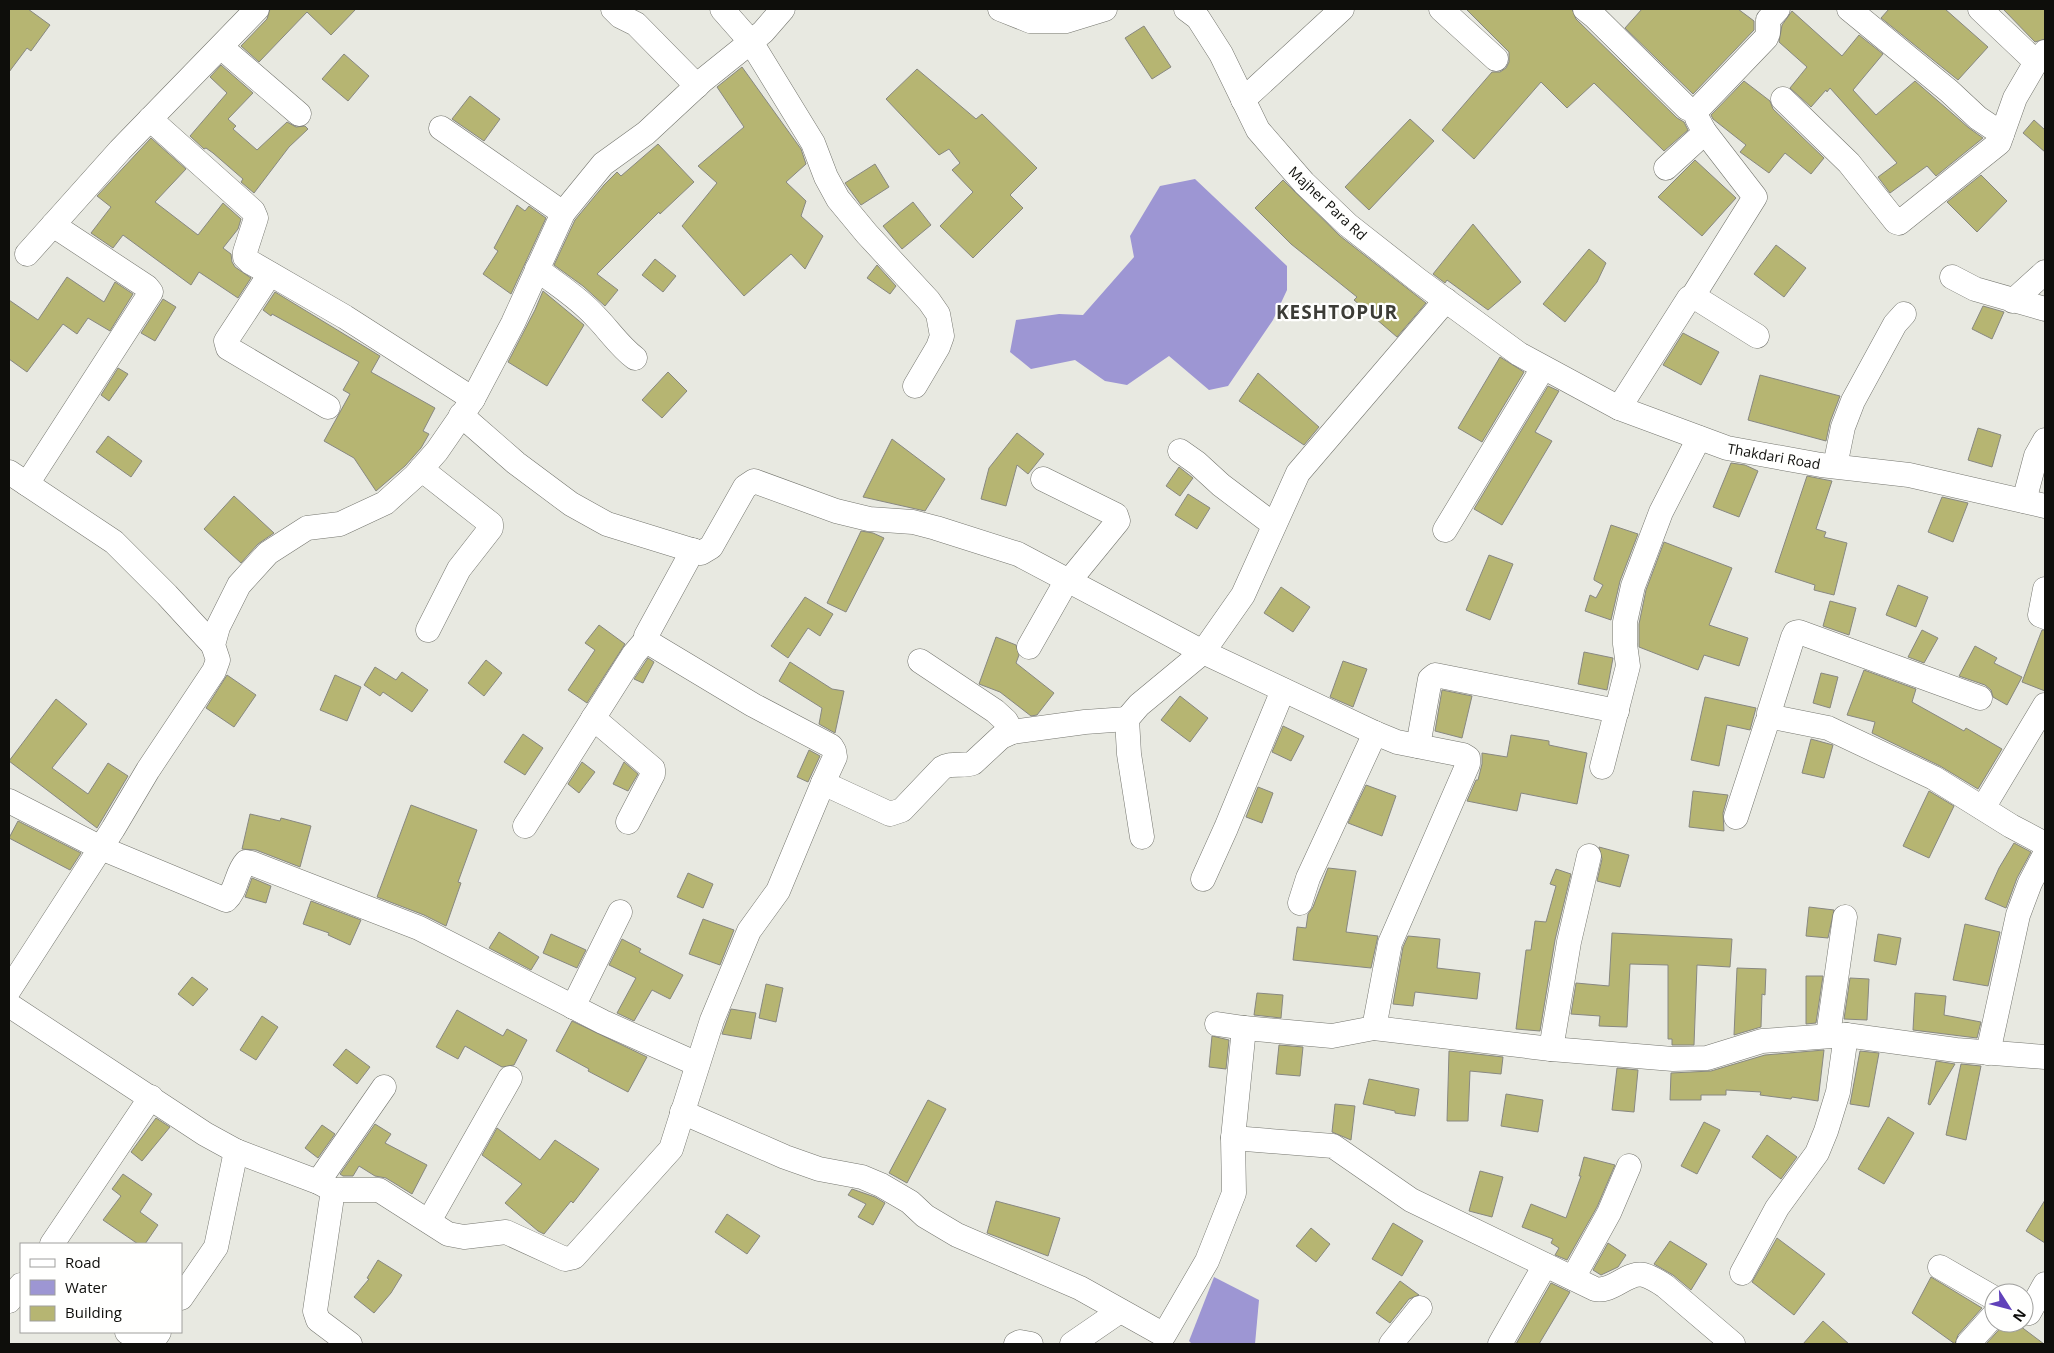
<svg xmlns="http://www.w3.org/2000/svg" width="2054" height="1353" font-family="'Open Sans',sans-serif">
<rect width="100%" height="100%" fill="#e8e9e1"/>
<g fill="#9d96d3">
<path d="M1195 179 1287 266V290L1273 320 1228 386 1209 390 1169 356 1127 385 1105 381 1075 360 1031 369 1010 352 1016 320 1059 314 1083 315 1134 257 1130 236 1160 186Z"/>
<path d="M1214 1277 1259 1300 1255 1344H1192L1189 1341Z"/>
</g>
<g fill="#b6b572" stroke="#888881">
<path d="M9 9H28L50 25 31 51 27 48 9 72Z"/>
<path d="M270 9H356L331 35 307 12 259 62 241 46 267 19Z"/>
<path d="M1466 9H1572L1576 19 1677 118 1684 122 1688 130 1664 151 1594 83 1567 108 1541 82 1474 159 1442 130 1492 72H1500L1506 68 1509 62V52Z"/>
<path d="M1642 9H1738L1754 21V30L1693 94 1625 28Z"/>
<path d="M1889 9H1945L1988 47 1958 80 1881 18Z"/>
<path d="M2003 9H2045V39L2035 42Z"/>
<path d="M1792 11 1842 56 1859 35 1883 54 1853 90 1876 115 1915 81 1969 128 1983 138 1936 176 1927 166 1890 193 1878 177 1897 163 1830 88 1827 92 1826 90 1811 107 1790 88 1807 67 1779 42 1782 25Z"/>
<path d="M1144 26 1171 67 1152 79 1125 38Z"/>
<path d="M344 54 369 76 348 101 322 79Z"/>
<path d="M221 65 253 93 228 119 236 126 233 129 257 150 287 122 296 127 305 126 308 129 289 147 254 193 241 182 243 179 213 153 206 148 204 149 190 136 227 93 210 77Z"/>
<path d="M742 67 801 149 806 164 786 182 806 201 801 216 823 236 805 269 791 254 744 296 682 226 717 183 698 166 744 127 717 87Z"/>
<path d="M917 69 976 119 982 114 1037 168 1010 195 1023 208 973 258 940 226 973 192 952 170 960 163 949 149 939 155 886 99Z"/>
<path d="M1744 81 1770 101 1773 109 1824 158 1811 174 1785 153 1769 173 1740 152 1746 145 1713 119 1711 115Z"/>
<path d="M470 96 500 119 484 141 452 119Z"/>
<path d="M1410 119 1434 141 1369 210 1345 187Z"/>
<path d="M2034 120 2045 130V152L2023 133Z"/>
<path d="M151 138 186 169 155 202 198 235 223 203 241 219 238 229 223 248 231 254 232 262 235 267 251 278 238 298 199 272 191 285 123 235 113 248 91 233 111 207 97 196Z"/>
<path d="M658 144 694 182 660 214 659 212 597 274 618 290 605 306 583 286 554 265 575 220 604 185 617 172 621 176Z"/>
<path d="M1695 160 1736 198 1702 236 1658 197Z"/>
<path d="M875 164 889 187 861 205 845 183Z"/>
<path d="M1981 175 2007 201 1977 232 1947 202Z"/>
<path d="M1283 180 1340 236 1426 303 1397 337 1354 300 1357 297 1291 244 1255 208Z"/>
<path d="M913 202 931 225 902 249 883 226Z"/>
<path d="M517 205 525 211 529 206 546 218 511 294 483 274 498 251 494 248Z"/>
<path d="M1473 224 1521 282 1488 310 1447 280 1445 283 1433 274Z"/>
<path d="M1776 245 1806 268 1784 297 1754 274Z"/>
<path d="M1589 249 1606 263 1597 282 1565 322 1543 304Z"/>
<path d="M655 259 676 276 663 292 642 275Z"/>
<path d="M877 265 896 286 890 294 867 278Z"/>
<path d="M67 277 104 302 115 282 133 294 110 331 88 318 77 334 63 324 27 372 9 359V300L38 320Z"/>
<path d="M543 291 584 325 547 386 508 362 535 310Z"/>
<path d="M275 292 380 356 371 372 435 408 423 431 429 434 421 448 405 466 376 491 354 458 324 441 350 394 343 390 359 362 272 314 271 316 263 310Z"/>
<path d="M163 299 176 307 155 341 141 333Z"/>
<path d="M1983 306 2004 312 1992 339 1972 329Z"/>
<path d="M1683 333 1719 352 1701 385 1663 365Z"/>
<path d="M1500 357 1524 372 1482 442 1458 428Z"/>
<path d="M118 368 128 374 109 401 101 395Z"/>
<path d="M668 372 687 391 662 418 642 400Z"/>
<path d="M1258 373 1319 427 1304 445 1239 401Z"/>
<path d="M1760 375 1840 396 1830 422 1826 441 1748 420Z"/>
<path d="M1548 386 1559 391 1535 432 1552 441 1502 525 1474 509Z"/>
<path d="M1978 428 2001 435 1992 467 1968 460Z"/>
<path d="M1017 433 1044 454 1028 474 1017 465 1006 506 981 499 989 468Z"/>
<path d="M108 436 142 461 131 477 96 452Z"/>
<path d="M892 439 945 479 925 511 863 497Z"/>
<path d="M1731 463 1745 465 1758 471 1739 517 1713 507Z"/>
<path d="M1179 467 1193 478 1180 496 1166 486Z"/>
<path d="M1807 476 1832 481 1816 529 1826 532 1824 537 1847 543 1834 595 1814 590 1815 585 1775 572Z"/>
<path d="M1188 494 1210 508 1197 529 1175 515Z"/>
<path d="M234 496 274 533 258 544 241 563 204 529Z"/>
<path d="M1942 497 1968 503 1953 542 1928 532Z"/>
<path d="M1611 525 1638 534 1620 581 1611 620 1585 611 1590 595 1596 598 1603 585 1594 580V578Z"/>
<path d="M861 531 873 533 884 538 846 612 827 603Z"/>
<path d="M1664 542 1732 568 1709 625 1748 638 1739 666 1704 655 1698 670 1639 647V624L1646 590Z"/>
<path d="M1489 555 1513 564 1490 620 1466 610Z"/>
<path d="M1898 585 1928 597 1916 627 1886 615Z"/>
<path d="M1281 587 1310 607 1293 632 1264 613Z"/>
<path d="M805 597 833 614 820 636 808 628 788 658 771 646Z"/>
<path d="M1830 601 1856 608 1849 635 1823 626Z"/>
<path d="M599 625 625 644 587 703 568 690 595 650 585 643Z"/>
<path d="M1922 630 1938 638 1924 663 1908 657Z"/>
<path d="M2042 630H2045V691L2022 682Z"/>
<path d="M996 637 1016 645 1019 655 1016 663 1054 693 1037 715 1031 716 1000 692 979 684Z"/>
<path d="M1975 646 1997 658 1994 663 2022 677 2007 705 1993 697 1991 690 1985 685 1959 676Z"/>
<path d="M1584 652 1613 658 1607 690 1578 684Z"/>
<path d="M648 658 654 662 643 683 634 679Z"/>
<path d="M486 660 502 673 484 696 468 683Z"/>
<path d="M1343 661 1367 669 1353 707 1330 697Z"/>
<path d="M790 662 832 689 844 691 835 733 819 724 822 708 779 681Z"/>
<path d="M375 667 396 680 402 672 428 690 412 712 383 692 380 696 364 685Z"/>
<path d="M1864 670 1916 689 1912 702 1964 731 1966 728 2002 749 1978 789 1940 766 1872 733 1875 722 1847 715Z"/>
<path d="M1821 673 1838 677 1830 708 1813 703Z"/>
<path d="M227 675 256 695 234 727 206 708Z"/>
<path d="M335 675 361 687 347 721 320 710Z"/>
<path d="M1442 690 1472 696 1462 738 1435 731Z"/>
<path d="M1180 696 1208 718 1190 742 1161 720Z"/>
<path d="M1705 697 1756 708 1750 730 1727 725 1719 766 1691 760Z"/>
<path d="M56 699 87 724 52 768 88 794 108 763 128 776 97 828 9 761Z"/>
<path d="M1283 726 1304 736 1291 761 1272 752Z"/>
<path d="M523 734 543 748 525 775 504 762Z"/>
<path d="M1511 735 1549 741V745L1587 753 1577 804 1521 793 1517 811 1467 801 1476 780H1478L1482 764V753L1507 757Z"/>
<path d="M1811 739 1833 745 1824 778 1802 773Z"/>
<path d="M809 750 820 756 808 782 797 777Z"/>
<path d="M582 762 595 772 579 793 568 784Z"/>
<path d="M624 762 638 774 628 791 613 784Z"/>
<path d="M1366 785 1396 796 1382 836 1348 823Z"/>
<path d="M1258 787 1273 793 1262 823 1246 817Z"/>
<path d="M1693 791 1728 795 1723 813 1724 831 1689 827Z"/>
<path d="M1929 791 1954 806 1929 858 1903 846Z"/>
<path d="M411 805 477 830 458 882 461 883 446 926 424 915 377 897Z"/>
<path d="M250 814 280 821 281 818 311 826 300 867 256 850 242 849Z"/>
<path d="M18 821 81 853 70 870 9 838Z"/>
<path d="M2014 843 2031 852 2017 878 2006 908 1985 899 1999 868Z"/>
<path d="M1599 847 1629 855 1620 887 1597 881 1602 859Z"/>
<path d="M1328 868 1356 871 1346 932 1378 936 1371 968 1293 960 1297 927 1306 928 1308 914 1313 907Z"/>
<path d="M1556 869 1571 874 1555 940 1540 1031 1516 1029 1526 950H1531L1535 921 1546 922 1556 886 1550 884Z"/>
<path d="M688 873 713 884 703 908 677 897Z"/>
<path d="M252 878 271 886 266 903 245 897Z"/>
<path d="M311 901 361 920 350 945 328 935 329 933 303 924Z"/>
<path d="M1809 907 1834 910 1828 938 1806 936Z"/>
<path d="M703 919 734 930 720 965 689 954Z"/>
<path d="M1965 924 2000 932 1988 986 1953 980Z"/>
<path d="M499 932 539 957 531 970 489 948Z"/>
<path d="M1612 933 1732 939 1730 967 1697 965 1694 1045H1672V1039H1668V965L1630 964 1627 1027 1599 1026 1600 1016 1571 1014 1576 983 1609 986Z"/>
<path d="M551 934 586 950 577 968 543 953Z"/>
<path d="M1878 934 1901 938 1896 965 1874 961Z"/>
<path d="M1408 936 1440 939 1437 968 1480 973 1477 999 1415 992 1413 1006 1393 1004 1403 947Z"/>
<path d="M622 939 641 949 639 952 683 975 670 999 652 990 634 1021 617 1013 636 978 609 965Z"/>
<path d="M1737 968 1766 969 1765 995 1762 994 1761 1027 1734 1035Z"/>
<path d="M1806 976H1823L1816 1023 1806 1024Z"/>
<path d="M192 977 208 989 193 1006 178 994Z"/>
<path d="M1850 978 1869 979 1867 1020 1844 1019Z"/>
<path d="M766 984 783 988 776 1022 759 1018Z"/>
<path d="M1257 993 1283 995 1281 1018 1254 1015Z"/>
<path d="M1915 993 1946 996 1944 1015 1981 1022 1977 1038 1913 1030Z"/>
<path d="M731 1009 756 1013 751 1039 722 1034Z"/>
<path d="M457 1010 503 1036 507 1029 527 1040 514 1065 502 1067 465 1046 458 1059 436 1047Z"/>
<path d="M262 1016 278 1027 256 1060 240 1050Z"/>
<path d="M572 1021 647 1057 628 1092 588 1071 589 1069 556 1051Z"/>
<path d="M1212 1036 1229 1040 1226 1069 1209 1067Z"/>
<path d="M1279 1045 1303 1047 1300 1076 1276 1074Z"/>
<path d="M346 1049 370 1067 357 1084 333 1065Z"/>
<path d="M1824 1050 1818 1101 1792 1097 1791 1099 1760 1095 1761 1092 1726 1090V1095H1701V1100H1670L1671 1073 1711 1071 1765 1055Z"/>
<path d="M1449 1051 1503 1057 1501 1074 1470 1071 1468 1121H1447Z"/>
<path d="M1860 1051 1879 1053 1869 1107 1850 1104Z"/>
<path d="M1936 1061 1955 1064 1930 1105 1928 1104Z"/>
<path d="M1961 1064 1981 1066 1966 1140 1946 1135Z"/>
<path d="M1617 1068 1638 1070 1634 1112 1612 1110Z"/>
<path d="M1369 1079 1419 1089 1415 1116 1395 1113V1111L1363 1104Z"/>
<path d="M1506 1094 1543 1100 1538 1132 1501 1126Z"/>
<path d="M928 1100 946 1109 907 1183 889 1173Z"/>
<path d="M1335 1104 1355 1106 1351 1140 1332 1132Z"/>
<path d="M1888 1117 1914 1133 1884 1184 1858 1169Z"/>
<path d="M156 1118 170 1127 142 1161 131 1152Z"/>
<path d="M1704 1122 1720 1130 1697 1174 1681 1166Z"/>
<path d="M375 1124 391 1134 385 1143 427 1165 412 1194 386 1178 375 1176 359 1166 353 1176H343L340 1174Z"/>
<path d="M322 1125 335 1134 318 1158 305 1148Z"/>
<path d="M497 1128 540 1160 555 1140 599 1169 573 1203 571 1201 544 1234 538 1231 505 1203 522 1184 482 1155Z"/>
<path d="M1767 1135 1797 1157 1781 1179 1752 1157Z"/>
<path d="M1584 1157 1615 1165 1597 1207 1567 1260 1555 1255 1559 1248 1551 1243 1553 1239 1522 1227 1531 1204 1566 1218 1581 1176H1579Z"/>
<path d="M1480 1171 1503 1177 1492 1217 1469 1211Z"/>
<path d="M123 1174 152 1194 140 1212 158 1225 145 1244H138L103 1220 121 1196 112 1189Z"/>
<path d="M852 1189 875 1197 885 1203 873 1225 858 1217 866 1204 848 1195Z"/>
<path d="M2045 1200V1243L2026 1231Z"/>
<path d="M996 1201 1060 1218 1048 1256 987 1233Z"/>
<path d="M727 1214 760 1236 747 1254 715 1232Z"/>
<path d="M1393 1223 1423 1241 1402 1276 1372 1259Z"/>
<path d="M1311 1228 1330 1244 1316 1262 1296 1246Z"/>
<path d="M1777 1238 1825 1274 1794 1315 1752 1282Z"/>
<path d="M1670 1241 1707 1264 1691 1290 1673 1275 1654 1264Z"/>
<path d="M1608 1243 1626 1255 1618 1267 1601 1275 1593 1270Z"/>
<path d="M378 1260 402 1275 391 1293 374 1313 354 1297 369 1279 367 1278Z"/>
<path d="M1931 1277 1982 1308 1958 1335 1955 1344 1912 1313Z"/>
<path d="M1400 1281 1419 1295 1409 1299 1390 1323 1376 1313Z"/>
<path d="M1551 1283 1570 1292 1539 1344H1516Z"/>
<path d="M1823 1321 1849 1344H1803Z"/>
<path d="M2005 1323H2016L2044 1344H1986Z"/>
</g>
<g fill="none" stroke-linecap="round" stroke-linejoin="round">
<defs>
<g id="minor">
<path d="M613 9 620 16 636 24 697 86"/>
<path d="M722 9 751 42 813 143 826 177 838 199 867 234 929 301 938 314 942 336 938 347 915 386"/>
<path d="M1000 9 1030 21H1066L1105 9"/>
<path d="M1186 9 1198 18 1221 54 1258 130 1304 183 1348 225 1418 280 1519 354 1619 408 1727 448 1821 465 1909 475 2045 506"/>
<path d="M1441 9 1496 59"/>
<path d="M1585 9 1595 17 1687 108 1696 111 1766 38 1768 33V20L1778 9"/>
<path d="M1849 9 1949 91 1978 118 2002 134"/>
<path d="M1980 9 2036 62"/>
<path d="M221 47 299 114"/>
<path d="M1783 99 1849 163 1896 222 1899 223 1999 143 2015 98 2036 62 2045 52"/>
<path d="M1243 100 1342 9"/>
<path d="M150 119 253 211 256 218 245 252V257L250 262 345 317 473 399"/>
<path d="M441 128 563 213"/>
<path d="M1666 168 1701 136 1704 131 1697 118"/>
<path d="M27 254 120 150 257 9"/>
<path d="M537 269C556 284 578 297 595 316 609 330 619 346 635 358"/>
<path d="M270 274 226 341 228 348 328 407"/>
<path d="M1952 277 1975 289 2045 309"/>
<path d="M1693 296 1755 197 1704 131"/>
<path d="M2013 301 2045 272"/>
<path d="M1619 408 1689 298 1693 296 1757 336"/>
<path d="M461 415 516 463 571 504 607 524 701 553 711 547 745 487 754 481 836 511 869 519 913 522 936 528 1018 554 1203 652 1375 733 1397 742 1463 755 1468 758V764L1390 943 1374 1028"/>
<path d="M1180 451 1197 463 1221 485 1274 525"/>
<path d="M1835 466 1843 427 1853 401 1895 324 1904 314"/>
<path d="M421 469 491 524V528L459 569 428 630"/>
<path d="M9 472 114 542 167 595 213 645"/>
<path d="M1043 479 1116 515 1118 521 1069 581"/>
<path d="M27 484 151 292 147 287 53 225"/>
<path d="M2024 501 2036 456 2045 440"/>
<path d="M1445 530 1543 368"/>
<path d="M2045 589 2040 615 2045 617"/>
<path d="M1029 647 1067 580"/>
<path d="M920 661 995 711 1006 721 1012 732"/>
<path d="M593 718 653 769V774L628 822"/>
<path d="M1769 718V713L1793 637 1795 633 1799 632 1980 698"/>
<path d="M1418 746 1430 679 1435 675 1617 711"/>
<path d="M1602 767 1628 666 1625 644V622L1633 586 1661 512 1699 438"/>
<path d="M823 783 890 814 902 810 942 768C951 762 963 767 973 763L1001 737 1012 732 1085 722 1127 719"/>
<path d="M9 801 101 848 226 900C237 890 236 873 246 862L251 863 419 928 603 1022 697 1064"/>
<path d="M1983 808 2045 705"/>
<path d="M1736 817 1767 722 1773 717 1828 728 1934 778 2011 826 2045 844"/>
<path d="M525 826 634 654 646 640"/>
<path d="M1142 837 1129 754 1127 719 1139 705 1203 652 1243 595 1298 473 1446 300"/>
<path d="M1203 879 1226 828 1283 690"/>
<path d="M1300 903 1308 878 1375 733"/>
<path d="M9 990 113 829 148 770 214 671 218 660 213 645 218 627 239 585 268 553 307 528 340 524 385 503 415 476 437 451 473 399 513 323 563 213 603 164 646 133 702 81 763 32 783 9"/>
<path d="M9 1005 205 1134 236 1151 318 1182 333 1190H379L448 1234 464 1237 506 1232 565 1259 574 1257 671 1149 712 1020 749 931 778 891 823 783 835 757 834 751 831 746 753 705 648 642 646 636 693 550"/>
<path d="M573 1007 620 912"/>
<path d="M1217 1024 1244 1028 1332 1036 1374 1028 1551 1049 1673 1059 1707 1058 1762 1041 1846 1035 1956 1050 2045 1057"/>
<path d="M1828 1035 1845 917"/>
<path d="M1551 1049 1569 942 1589 856"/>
<path d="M1988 1053 2018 915 2030 883 2045 854"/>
<path d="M682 1112 785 1157 819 1169 862 1177 881 1185 910 1202 925 1216 957 1235 1080 1288 1164 1335 1207 1261 1234 1193 1233 1138 1244 1028"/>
<path d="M1233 1138 1333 1146 1411 1200 1595 1289C1613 1293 1627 1271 1644 1275 1651 1277 1659 1282 1665 1286L1733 1344"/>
<path d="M318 1182 384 1087"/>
<path d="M333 1190 315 1311 318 1320 350 1344"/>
<path d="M429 1221 510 1078"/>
<path d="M52 1244 151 1097"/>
<path d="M1940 1267 1994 1298"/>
<path d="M1742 1273 1777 1208 1817 1153 1826 1131 1838 1092 1846 1035"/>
<path d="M1573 1278 1609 1213 1629 1166"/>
<path d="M181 1298 216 1247 236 1151"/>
<path d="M9 1301 21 1285"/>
<path d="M2029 1313 2045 1284"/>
<path d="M127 1332 145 1341 155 1338 159 1332"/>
<path d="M1016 1344 1020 1342 1031 1344"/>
<path d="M1072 1344 1120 1311"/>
<path d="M1391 1344 1420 1308"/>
<path d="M1500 1344 1545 1265"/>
<path d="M1968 1344 1994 1315"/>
</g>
</defs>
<use href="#minor" stroke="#75766f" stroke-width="25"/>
<use href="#minor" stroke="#fff" stroke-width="24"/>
</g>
<g text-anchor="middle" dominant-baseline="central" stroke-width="4.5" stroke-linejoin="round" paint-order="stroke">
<g font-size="14" fill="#0e0e0b" stroke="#fffffe">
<text transform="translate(1328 203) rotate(43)">Majher Para Rd</text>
<text transform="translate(1774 456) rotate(10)">Thakdari Road</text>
</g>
<g font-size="19" font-weight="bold" letter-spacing="1" fill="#3c3c36" stroke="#fffffe">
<text x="1337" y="312">KESHTOPUR</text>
</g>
</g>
<rect width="2054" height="1353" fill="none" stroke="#0e0e0b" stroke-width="20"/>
<rect x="20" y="1243" width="162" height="90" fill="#fffffe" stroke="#9f9f9d"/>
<rect x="30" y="1259" width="25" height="8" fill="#ffffff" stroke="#9f9f9d"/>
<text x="65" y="1268" font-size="15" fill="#0e0e0b">Road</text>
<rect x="30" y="1280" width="25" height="15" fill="#9d96d3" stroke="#9f9f9d"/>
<text x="65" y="1293" font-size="15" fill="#0e0e0b">Water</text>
<rect x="30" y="1306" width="25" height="15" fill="#b6b572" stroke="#9f9f9d"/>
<text x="65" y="1318" font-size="15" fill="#0e0e0b">Building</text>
<g transform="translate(2009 1308) rotate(126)"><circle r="24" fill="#fffffe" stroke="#9f9f9d"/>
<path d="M0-4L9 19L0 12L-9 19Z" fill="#6142ba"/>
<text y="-8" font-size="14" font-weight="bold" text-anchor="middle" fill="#0e0e0b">N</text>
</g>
</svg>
